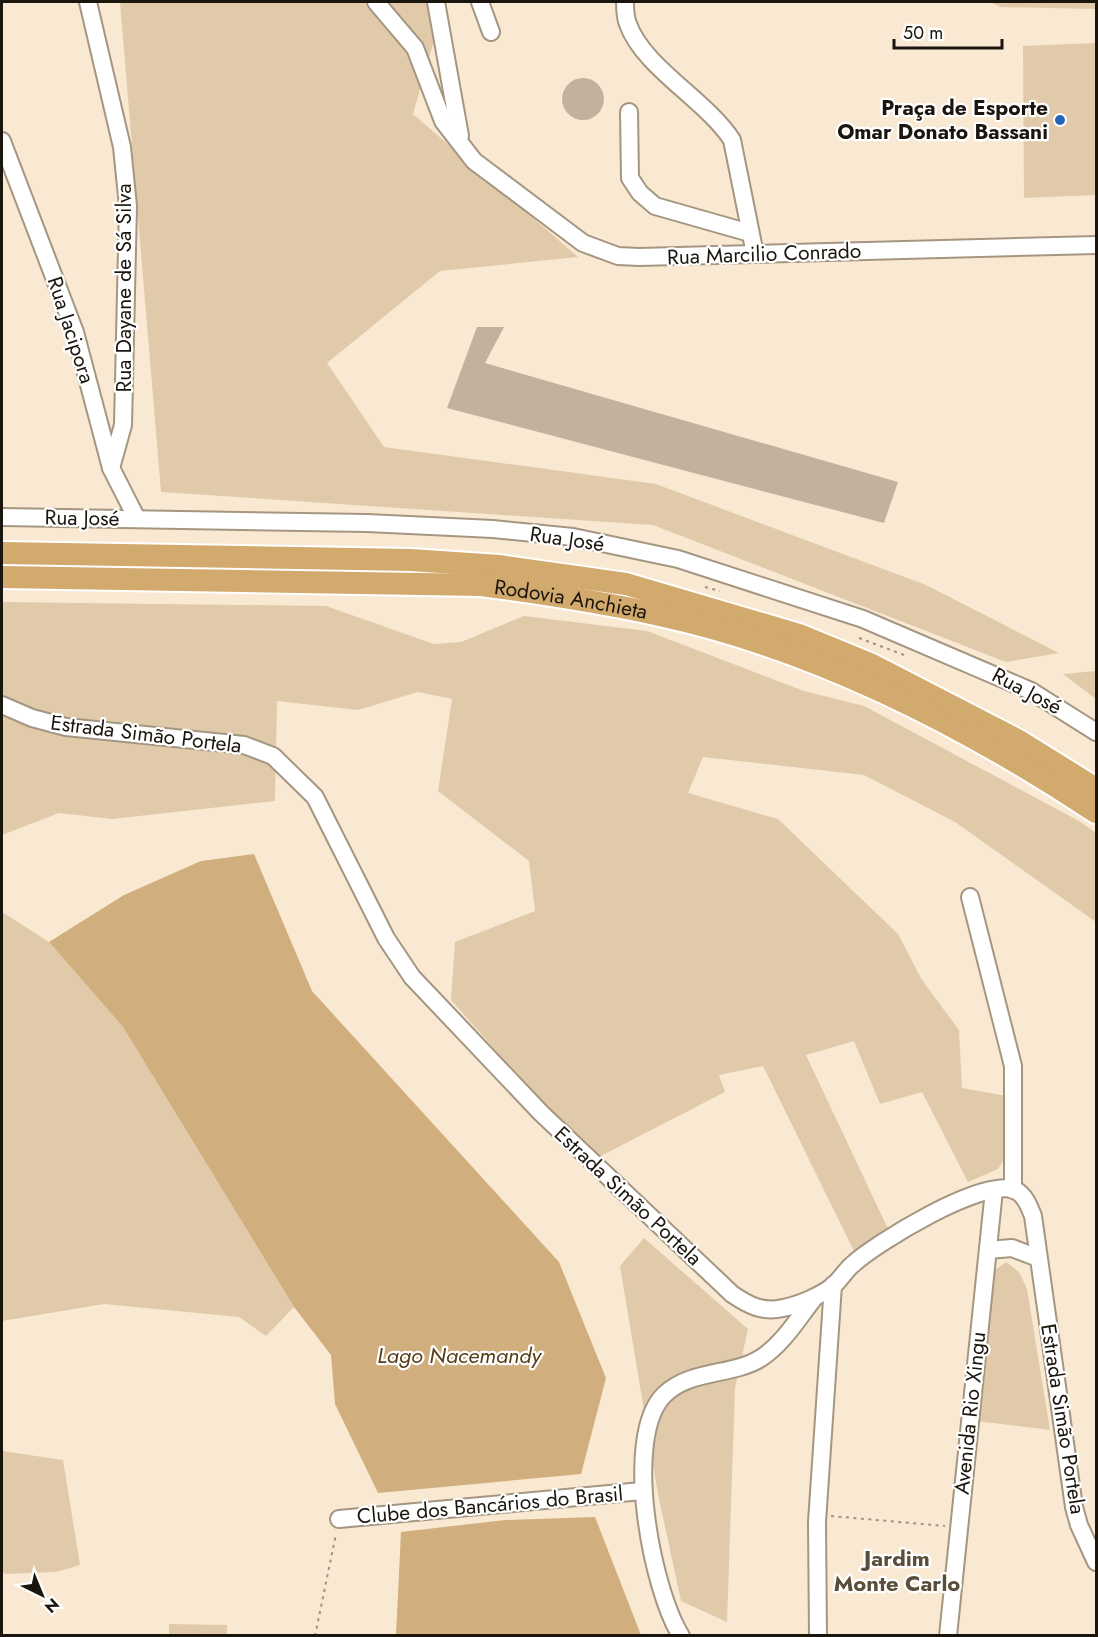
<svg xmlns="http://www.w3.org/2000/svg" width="1098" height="1637" font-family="Jost,sans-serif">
<rect width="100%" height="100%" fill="#f9e9d2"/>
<g fill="#e0caaa">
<path d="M120 2H445L413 114 578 257 440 271 327 363 384 447 656 484 926 585 1059 653 1006 662 653 525 161 492Z"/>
<path d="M991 2H1096V9L1000 7Z"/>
<path d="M1096 43V195L1024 198 1023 46Z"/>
<path d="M2 602 326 606 434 644 461 642 524 616 647 631 804 691 864 706 1079 821 1096 833V922L955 822 864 775 703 757 688 793 778 819 898 934 922 980 959 1030 962 1088 1007 1096 1008 1153 998 1169 968 1182 922 1092 880 1104 854 1041 806 1055 889 1231 854 1251 763 1066 719 1075 725 1092 597 1158 574 1139 451 1000 455 942 535 911 529 861 438 791 452 699 418 692 358 710 277 701 275 801 112 819 59 813 2 835Z"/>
<path d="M1096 671V699L1063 674Z"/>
<path d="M2 912 49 942 123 1027 294 1307 266 1336 239 1317 104 1304 2 1321Z"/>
<path d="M644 1238 748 1329 735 1388 727 1622 681 1601 658 1494 620 1266Z"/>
<path d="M1006 1262 1019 1272 1027 1289 1050 1430 976 1421 995 1270Z"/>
<path d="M2 1451 63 1460 80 1565 56 1572 5 1574 2 1570Z"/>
<path d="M169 1624 227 1625V1635H169Z"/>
</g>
<g fill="#d0ae7d">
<path d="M254 854 312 991 559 1262 606 1378 581 1474 378 1493 335 1404 331 1355 294 1307 123 1027 49 942 124 895 201 861Z"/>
<path d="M595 1517 641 1635H396L401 1532 505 1520Z"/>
</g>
<g fill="#c2b29d">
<circle cx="583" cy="99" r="21"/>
<path d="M477 327H504L485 363 898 482 884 523 447 408Z"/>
</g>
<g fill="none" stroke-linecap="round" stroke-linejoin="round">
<defs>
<g id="minor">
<path d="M88 2 122 147 128 206 123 425 111 468"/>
<path d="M376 2 415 48 443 121 474 161 583 243 618 256 639 257 1096 245"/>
<path d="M436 2 460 136"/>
<path d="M480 2 491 32"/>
<path d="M625 2C625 9 625 17 628 24 643 67 706 100 732 140L755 254"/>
<path d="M629 112 630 178 640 193 655 206 750 233"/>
<path d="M2 141 75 332 111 468 137 519"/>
<path d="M2 517 367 523 493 529 573 537 678 559 863 619 1031 691 1096 732"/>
<path d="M2 705 32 718 66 727 244 745 273 756 315 797 386 938 412 977 541 1113 732 1294C748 1305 763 1313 783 1308 799 1305 820 1296 833 1286 840 1280 845 1271 852 1265 876 1243 983 1177 1015 1190 1025 1195 1029 1206 1033 1216L1074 1507 1079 1525 1096 1562"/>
<path d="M970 897 1013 1066V1190"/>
<path d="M988 1250 1012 1248 1038 1258"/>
<path d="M339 1519 642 1491"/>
<path d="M681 1636C652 1590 622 1437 664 1395 690 1369 733 1376 761 1358 783 1344 799 1317 815 1297"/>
<path d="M818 1636 817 1522 833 1285"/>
<path d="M948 1636 994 1190"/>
</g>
<g id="highway">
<path d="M2 553 411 560 499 566 626 584 799 635 872 665 1019 741 1096 789"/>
<path id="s1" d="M2 577 481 585C541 593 601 602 660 615 816 649 964 725 1096 812"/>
</g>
</defs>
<use href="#minor" stroke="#a59681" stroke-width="20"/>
<use href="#highway" stroke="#fff" stroke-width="26"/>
<g stroke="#9d9180" stroke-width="2" stroke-dasharray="3 4.5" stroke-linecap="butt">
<path d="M705 587 720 591"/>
<path d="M859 638 904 655"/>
<path d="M831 1516 945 1526"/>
<path d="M315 1636 336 1534"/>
</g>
<use href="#minor" stroke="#fff" stroke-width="16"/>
<use href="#highway" stroke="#d3aa6e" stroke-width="22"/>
</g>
<circle fill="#2464b5" stroke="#fff" stroke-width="2" cx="1060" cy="120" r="6"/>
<g text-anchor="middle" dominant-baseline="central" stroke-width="4.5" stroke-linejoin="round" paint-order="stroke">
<g font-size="21" font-weight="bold" fill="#1a150d" stroke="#fff" text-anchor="end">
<text x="1048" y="108">Praça de Esporte<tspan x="1048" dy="24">Omar Donato Bassani</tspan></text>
</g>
<g font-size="21" fill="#1a150d" stroke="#fff">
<text transform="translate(764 254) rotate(-2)">Rua Marcilio Conrado</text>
<text transform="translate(124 288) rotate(-90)">Rua Dayane de Sá Silva</text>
<text transform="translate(71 330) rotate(72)">Rua Jacipora</text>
<text transform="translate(82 518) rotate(1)">Rua José</text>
<text transform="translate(567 539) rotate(8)">Rua José</text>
<text stroke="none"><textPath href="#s1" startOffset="570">Rodovia Anchieta</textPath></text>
<text transform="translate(1027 691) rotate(28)">Rua José</text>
<text transform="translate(146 734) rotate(7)">Estrada Simão Portela</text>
<text transform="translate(628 1196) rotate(43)">Estrada Simão Portela</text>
<text transform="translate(970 1413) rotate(-84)">Avenida Rio Xingu</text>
<text transform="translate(1063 1419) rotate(81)">Estrada Simão Portela</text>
<text transform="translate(490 1505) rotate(-5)">Clube dos Bancários do Brasil</text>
</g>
<g font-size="22" font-style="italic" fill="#553d16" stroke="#fff">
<text x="459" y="1355">Lago Nacemandy</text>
</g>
<g font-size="22" font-weight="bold" fill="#5a4d3a" stroke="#fff">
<text x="897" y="1558">Jardim<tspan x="897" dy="25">Monte Carlo</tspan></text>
</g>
</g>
<rect width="1098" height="1637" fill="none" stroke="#1a150d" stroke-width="6"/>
<g transform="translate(42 1595) rotate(137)" stroke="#ffffff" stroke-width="4.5" paint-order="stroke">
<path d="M0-4.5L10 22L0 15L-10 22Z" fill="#1a150d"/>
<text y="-9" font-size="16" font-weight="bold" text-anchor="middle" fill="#1a150d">N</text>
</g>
<path d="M894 39v9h108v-9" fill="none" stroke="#1a150d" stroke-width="3"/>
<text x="903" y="39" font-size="18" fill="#1a150d" stroke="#ffffff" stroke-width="4.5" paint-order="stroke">50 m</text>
</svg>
